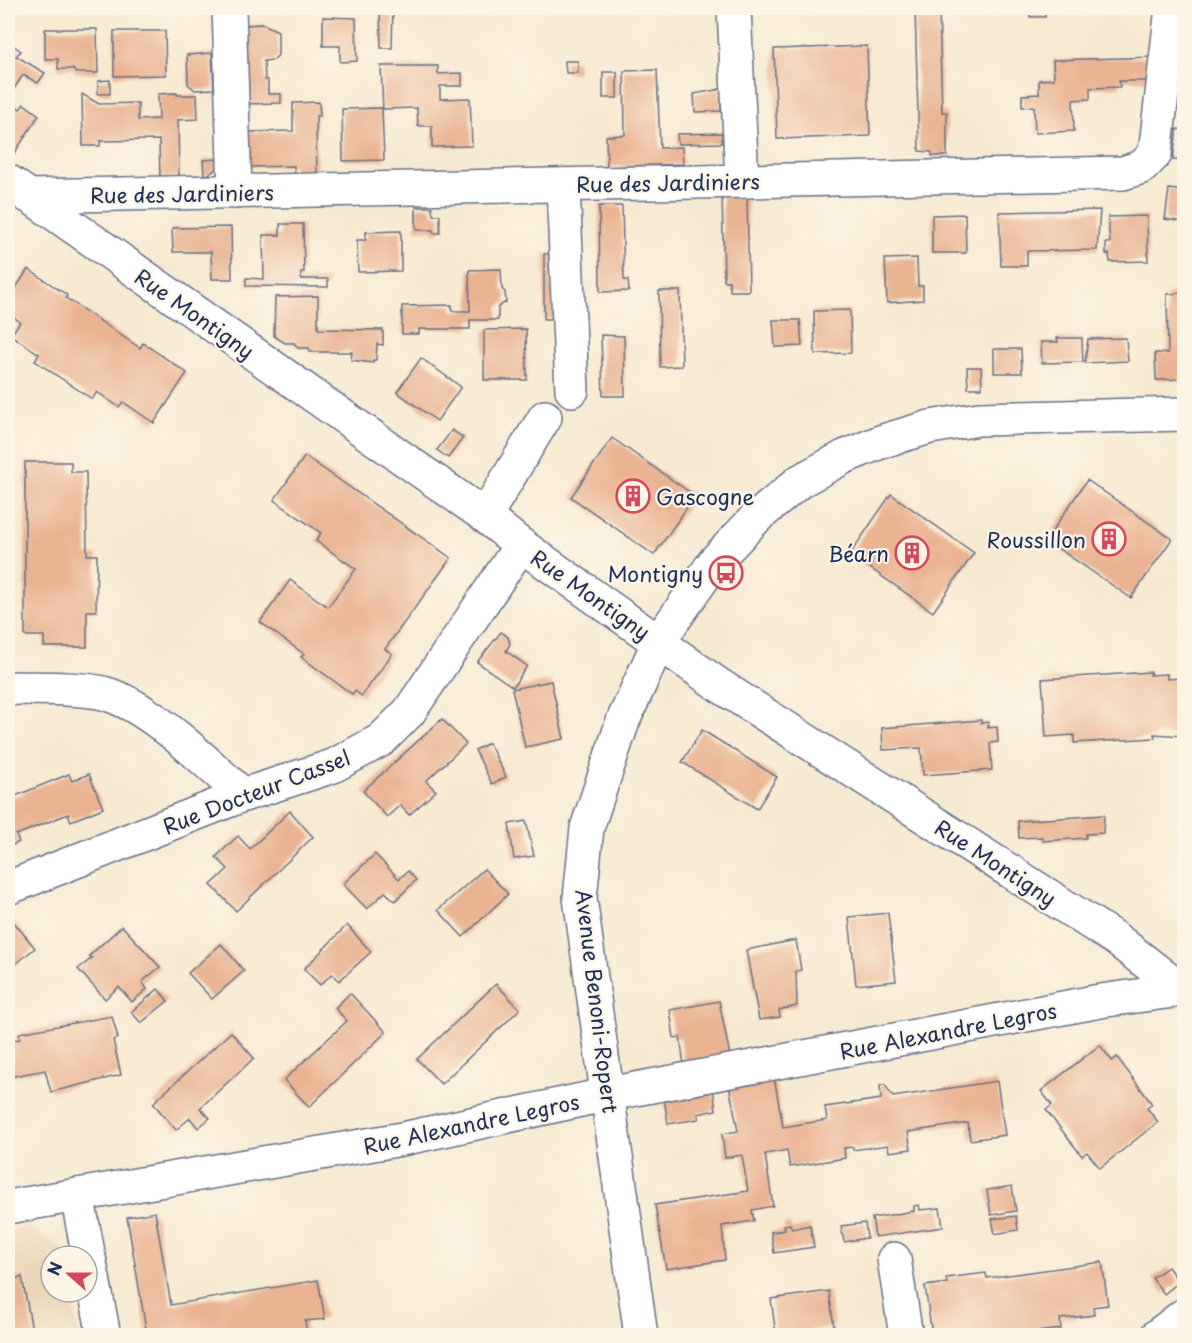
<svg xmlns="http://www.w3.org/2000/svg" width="1192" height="1343" font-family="'Playpen Sans',sans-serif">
<rect width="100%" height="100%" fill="#fcf5e5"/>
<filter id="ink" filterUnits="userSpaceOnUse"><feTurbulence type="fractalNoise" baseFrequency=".0167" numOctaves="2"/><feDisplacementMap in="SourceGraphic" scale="12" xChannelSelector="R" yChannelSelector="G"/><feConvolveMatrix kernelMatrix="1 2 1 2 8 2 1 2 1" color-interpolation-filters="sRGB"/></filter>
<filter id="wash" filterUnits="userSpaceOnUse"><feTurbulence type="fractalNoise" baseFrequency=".008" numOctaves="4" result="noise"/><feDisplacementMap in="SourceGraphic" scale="24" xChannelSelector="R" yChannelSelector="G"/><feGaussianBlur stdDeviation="1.35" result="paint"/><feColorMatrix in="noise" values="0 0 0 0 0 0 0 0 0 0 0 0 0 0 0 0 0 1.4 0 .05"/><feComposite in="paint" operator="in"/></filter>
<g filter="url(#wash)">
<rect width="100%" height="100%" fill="#f7ead2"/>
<path fill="#ebd8ba" d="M27 1226 63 1250 64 1256H51V1292H71L79 1335 8 1336V1230Z"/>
<g id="blocks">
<g fill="#eab493">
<path d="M380 8H393L392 48H381Z"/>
<path d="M915 8H939L942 112H947V156H932V152L919 151Z"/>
<rect x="1030" y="8" width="15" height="9"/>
<path d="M8 12 15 13 10 43 21 51 16 56 45 73 38 83 23 75 8 98V76L13 69 8 66Z"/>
<path d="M323 17 356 18 357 61 340 62V46H323Z"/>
<path d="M263 24 278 31V55L274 60 264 61 265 80H268V94H281V103L245 104 243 25Z"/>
<path d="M45 29H97L98 73H76L73 69H58V59H45Z"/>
<path d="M114 31H165L166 75 114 76Z"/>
<path d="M867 46 870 136 777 139 774 49Z"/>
<path d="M212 53 214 89 195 90 188 84 187 55Z"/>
<path d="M1157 57 1153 81H1119L1120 87 1090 88V99L1073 100 1074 131 1035 133 1034 106 1022 107V95L1039 94V80L1054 79 1053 60Z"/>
<path d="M565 61H578V73H566Z"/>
<path d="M381 66H438V74L462 73V86H440V99L470 98 472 146 432 147V126H418L417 108 383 109Z"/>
<path d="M657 70 660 148 682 147 683 164 607 167 606 136 625 135 624 71Z"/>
<rect x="603" y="72" width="14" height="26"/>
<path d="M110 80V94H98V81Z"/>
<path d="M721 89V111L695 112 694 94Z"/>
<path d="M177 93V95H197L198 119 178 120 179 177 160 178 159 140 100 141V146H83L82 94 99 104 138 103V120L159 119 158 94Z"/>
<path d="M8 99 20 109 24 104 39 115 10 160Z"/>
<path d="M319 102 320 116H316L317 175 295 176 294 166 248 167 247 132 293 131V103Z"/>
<path d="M382 108 384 160 343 161 342 109Z"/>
<path d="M1177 129 1184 130V161L1173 160Z"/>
<path d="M722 133V143L678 144 677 134Z"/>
<path d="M218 159V168L204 177 203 160Z"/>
<path d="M1169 189 1184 191V222L1165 219Z"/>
<path d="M747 193 749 291H730L729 281H724L722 194Z"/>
<path d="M599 206H622L624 280H628L629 291 600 292Z"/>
<path d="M416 207H432L433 215H440V233H433V230H416Z"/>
<path d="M1100 210 1097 250 1027 251V266H1001L999 212Z"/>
<path d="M965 214 966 253H932V215Z"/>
<path d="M1147 216 1148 261 1110 262 1109 254H1106V243H1110L1108 217Z"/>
<path d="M280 224H303L304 272H301V279H328V287L246 286V278L264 279 263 235H280Z"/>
<path d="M231 227 232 279H212L211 252H173L172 228Z"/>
<path d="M401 231V271L358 272 357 240H366V232Z"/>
<path d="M544 254H561L563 319H544Z"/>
<path d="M917 258 918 286H923V300L887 303 885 259Z"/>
<path d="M28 269 67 295 66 298 140 348 143 343 187 373 154 423 123 402 119 407 97 392 92 399 35 361 39 354 11 335 20 322 8 313V300Z"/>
<path d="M501 269 502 289 505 292 506 302 498 307V320H470V329H419V334H402V306L452 305V311H470L469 270Z"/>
<path d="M659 291H680L682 366 660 367Z"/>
<path d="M1184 293V379L1156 380 1155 353H1168L1167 294Z"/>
<path d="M318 296V329L383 330V345L377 344 376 360H373V363L351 360 352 352H310L309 348H298L294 343H285L274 336 275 297Z"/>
<path d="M850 310 851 353 815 354 814 311Z"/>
<path d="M773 320H800L802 346 775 347Z"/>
<path d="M526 329 527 380H484V330Z"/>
<path d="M601 335 624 336 625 396H603Z"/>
<path d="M1057 338H1082L1083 362 1042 363 1041 342H1058Z"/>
<path d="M1126 338 1128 361 1085 363 1088 339Z"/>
<path d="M994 349H1021L1022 373H994Z"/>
<path d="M421 358 461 387 437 421 397 392Z"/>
<path d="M967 367H981L982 388H968Z"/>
<path d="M452 430 463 438 448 458 437 450Z"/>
<path d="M612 438 695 496 654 555 571 497Z"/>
<path d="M305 456 451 558 385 649 392 654 362 696 355 691 352 694 301 657 304 654 260 622 290 580 328 607 356 569 316 541 321 533 274 500Z"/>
<path d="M25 462H71V472H86L87 555H97L96 611H87V647H44V636H25Z"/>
<path d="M1087 480 1172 539 1131 598 1046 540Z"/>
<path d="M891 494 974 553 933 612 850 554Z"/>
<path d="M501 632 508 637 510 644 506 651 527 666 513 687 477 662Z"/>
<path d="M1151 672 1150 675 1167 674V679L1184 678V736L1154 734 1155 738 1074 743V735L1046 737 1042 679Z"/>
<path d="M551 681 564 739 525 747 512 689Z"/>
<path d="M442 719 466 744 426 781 436 791 409 815 400 805 387 817 363 791Z"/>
<path d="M981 720V723L988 722V728L997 727 998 742 990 743 992 770 923 775 921 748 883 750 882 728Z"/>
<path d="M702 730 777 777 757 809 682 762Z"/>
<path d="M489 743 506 777 492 784 475 750Z"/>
<path d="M69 774 72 781 89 774 103 808 71 821 68 814 16 835 19 842 8 847V799Z"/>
<path d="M290 811 313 837 236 911 211 885 228 869 216 857 238 836 250 849Z"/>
<path d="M1104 815 1103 833 1086 834V838L1043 841 1042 837 1019 838 1018 821Z"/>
<path d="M526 821 534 856 514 859 509 824Z"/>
<path d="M375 854 399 879 408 871 416 880 395 901 385 892 367 909 343 884Z"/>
<path d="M484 869 508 894 463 937 438 910Z"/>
<path d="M888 913 896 981 856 985 849 917Z"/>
<path d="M13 921 35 948 8 971V926Z"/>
<path d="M347 925 371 952 339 981 332 974 320 985 304 969Z"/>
<path d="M122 926 160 967 142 982 147 989 132 1002 119 987 105 999 78 969 92 958 89 956Z"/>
<path d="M796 940 801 970 796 971 797 1006 779 1010 780 1017 759 1020 746 950Z"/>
<path d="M221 944 244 971 212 999 188 973Z"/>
<path d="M496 984 520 1009 441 1084 417 1059Z"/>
<path d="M158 989 168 1001 141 1023 131 1012Z"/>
<path d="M350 993 386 1032 309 1107 284 1080 347 1021 335 1008Z"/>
<path d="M719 1001 730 1056 684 1065 680 1037 674 1038 670 1010Z"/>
<path d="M112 1016 118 1038 113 1040 121 1075 51 1092 45 1070 8 1077V1041L20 1039 19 1033Z"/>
<path d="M231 1032 254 1058 200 1108 210 1118 198 1128 190 1118 176 1130 153 1103Z"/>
<path d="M1100 1045 1112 1061 1117 1057 1152 1104 1147 1108 1158 1122 1100 1168 1087 1152 1082 1156 1046 1110 1052 1105 1041 1091Z"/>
<path d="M774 1077 783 1127 827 1120 825 1107 881 1099 880 1085H885L893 1097 997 1081 1005 1135 970 1140 968 1123 908 1132 911 1149 889 1152 888 1145 853 1150V1147L844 1148 845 1158 790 1167 787 1150 765 1154 773 1206 752 1210 754 1221 722 1226 725 1260 666 1269 655 1205 748 1191 742 1155 725 1158 722 1134 738 1131 729 1085Z"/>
<path d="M713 1088 716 1110 698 1114 699 1119 668 1124 664 1098Z"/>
<path d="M1012 1186 1016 1211 991 1215 987 1190Z"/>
<path d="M919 1205 920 1210 940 1208 943 1227 875 1237 872 1218 914 1211V1206Z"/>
<path d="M155 1212 171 1305 318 1280 325 1319 305 1321 307 1335H243V1333L227 1335H147L127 1217Z"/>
<path d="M1016 1216 1018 1230 995 1234 992 1219Z"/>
<path d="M865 1223 867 1238 844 1242 841 1226Z"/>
<path d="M790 1224 792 1229 810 1225 814 1247 774 1253 771 1232 785 1230 784 1225Z"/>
<path d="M1102 1262 1108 1305 1093 1307 1094 1315 1060 1319 1061 1329 1013 1335H932L925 1286 947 1283 946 1278 986 1273 987 1278Z"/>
<path d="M1168 1267 1179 1282 1164 1294 1152 1278Z"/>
<path d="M22 1277 33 1335H8V1280Z"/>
<path d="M829 1291 834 1327 776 1335 771 1299Z"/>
</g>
</g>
</g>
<g filter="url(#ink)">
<use href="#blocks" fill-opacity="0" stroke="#687087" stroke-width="1.5"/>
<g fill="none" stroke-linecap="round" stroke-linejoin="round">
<defs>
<g id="minor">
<path d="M229 8 235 192"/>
<path d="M734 8 742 181"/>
<path d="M8 181 485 516 521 545 719 685 1116 939 1184 992"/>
<path d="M563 185 572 390"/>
<path d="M28 196 1123 173 1142 167 1155 154 1172 8"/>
<path d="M485 516 545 417"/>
<path d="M8 688C37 689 75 687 103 693 148 704 208 764 243 795"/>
<path d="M8 888 243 795 333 766 381 740 409 712 521 545"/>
<path d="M77 1195 104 1336"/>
<path d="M8 1207 402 1139 609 1094 1100 1001 1181 990"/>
<path d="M894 1259 906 1336"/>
<path d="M641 1336 580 898 587 828 623 721 659 641 715 561 755 519 800 481 844 457 883 441 930 427 979 419 1184 414"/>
<path d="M1157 1336 1184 1315"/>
</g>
</defs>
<use href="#minor" stroke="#687087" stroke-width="36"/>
<use href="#minor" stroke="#fff" stroke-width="33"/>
</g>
</g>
<defs>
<symbol id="building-ring" viewBox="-11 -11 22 22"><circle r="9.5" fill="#fcf5e5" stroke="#d1495b" stroke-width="1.5"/><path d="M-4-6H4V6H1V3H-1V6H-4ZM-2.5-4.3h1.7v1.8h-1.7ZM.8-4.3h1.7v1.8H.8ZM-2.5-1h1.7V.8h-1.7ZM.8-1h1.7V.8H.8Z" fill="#d1495b"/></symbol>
<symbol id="bus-ring" viewBox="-11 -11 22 22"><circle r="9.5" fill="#fcf5e5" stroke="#d1495b" stroke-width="1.5"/><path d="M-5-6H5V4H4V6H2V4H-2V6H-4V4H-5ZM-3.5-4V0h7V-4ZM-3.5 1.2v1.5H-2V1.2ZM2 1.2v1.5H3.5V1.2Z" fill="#d1495b"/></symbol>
</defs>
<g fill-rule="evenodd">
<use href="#building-ring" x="614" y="477" width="38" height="38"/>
<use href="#building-ring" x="1090" y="520" width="38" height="38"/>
<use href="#building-ring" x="893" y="534" width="38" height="38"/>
<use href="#bus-ring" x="707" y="554" width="38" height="38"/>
</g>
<g text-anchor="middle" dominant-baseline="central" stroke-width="4.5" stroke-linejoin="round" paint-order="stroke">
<g font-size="21" fill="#1b2f5e" stroke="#fcf5e5">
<text transform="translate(668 182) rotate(-1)">Rue des Jardiniers</text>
<text transform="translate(182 193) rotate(-1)">Rue des Jardiniers</text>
<text transform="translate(195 313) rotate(35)">Rue Montigny</text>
<text transform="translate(591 594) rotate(35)">Rue Montigny</text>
<text transform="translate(256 791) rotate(-21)">Rue Docteur Cassel</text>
<text transform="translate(996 862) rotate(33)">Rue Montigny</text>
<text transform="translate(598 1001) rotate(83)">Avenue Benoni-Ropert</text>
<text transform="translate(948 1030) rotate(-11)">Rue Alexandre Legros</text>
<text transform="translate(471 1123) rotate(-12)">Rue Alexandre Legros</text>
</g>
<g font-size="21" fill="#1b2f5e" stroke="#fcf5e5" text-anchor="end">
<text x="656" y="496" text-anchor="start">Gascogne</text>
<text x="1086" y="539">Roussillon</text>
<text x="889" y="553">Béarn</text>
<text x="703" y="573">Montigny</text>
</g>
</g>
<rect width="1192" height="1343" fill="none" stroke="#fcf5e5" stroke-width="30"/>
<g transform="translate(69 1274) rotate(291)"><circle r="28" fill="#fcf5e5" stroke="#a2a6af" stroke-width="1.5"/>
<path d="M0-4.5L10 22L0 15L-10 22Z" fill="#d1495b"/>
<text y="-9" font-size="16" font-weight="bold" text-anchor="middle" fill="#1b2f5e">N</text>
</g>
</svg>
